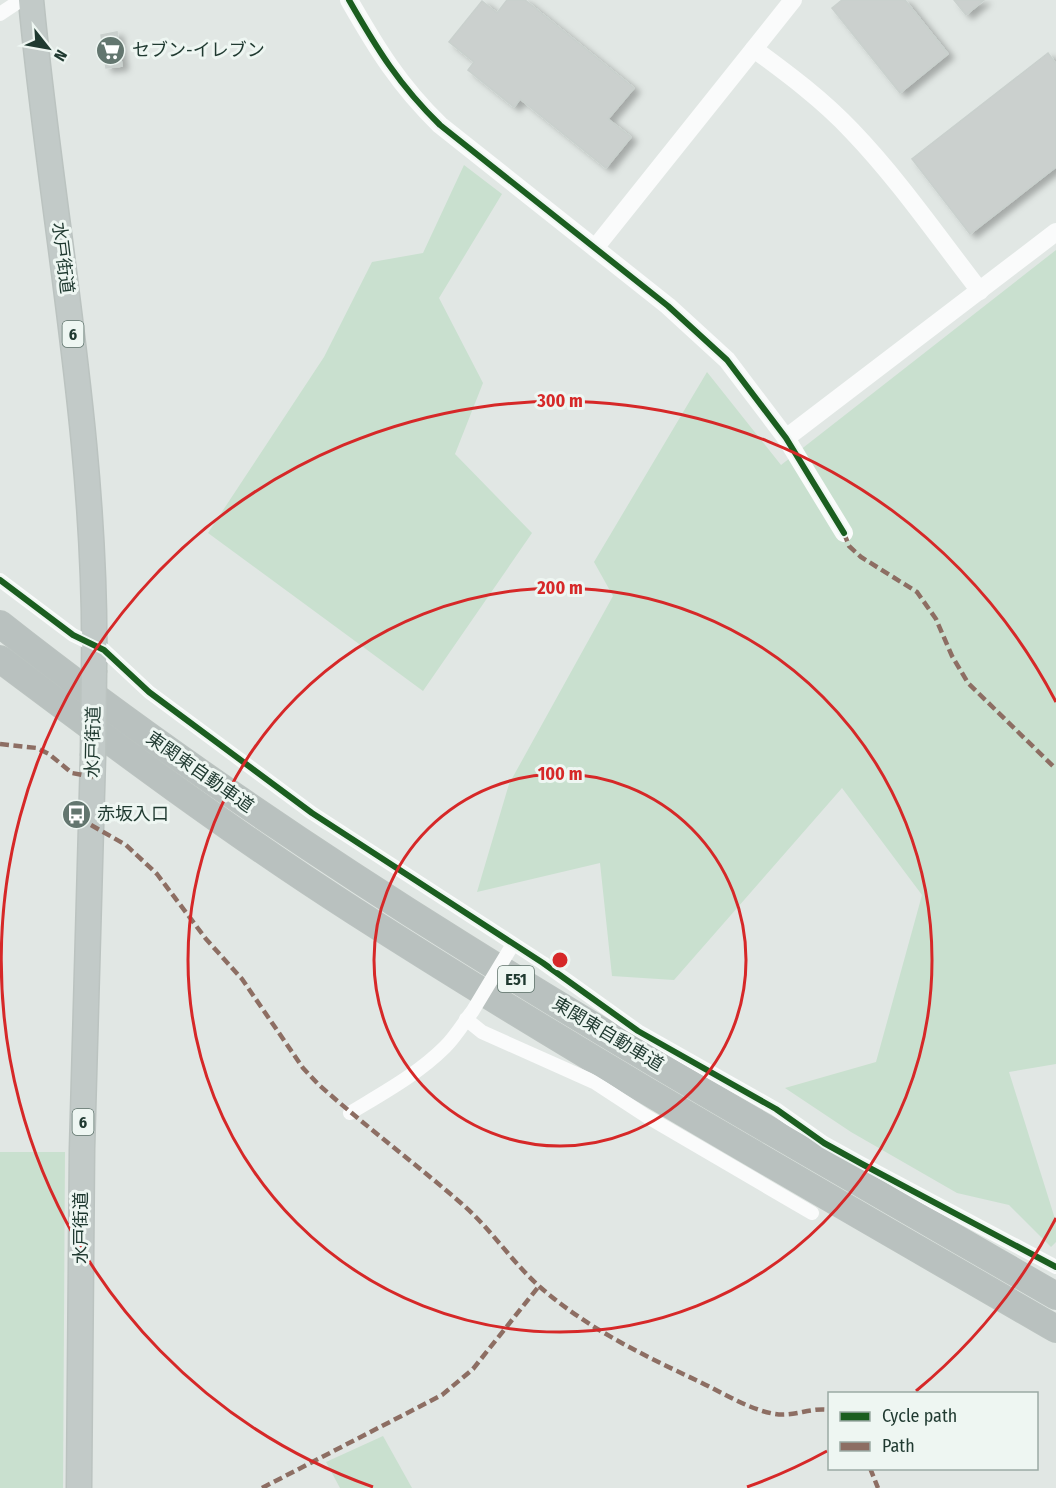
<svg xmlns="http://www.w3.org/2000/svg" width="1056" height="1488" font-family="'Fira Sans Condensed','Noto Sans JP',sans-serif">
<defs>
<filter id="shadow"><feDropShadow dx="6" dy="4" stdDeviation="3" flood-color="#0004"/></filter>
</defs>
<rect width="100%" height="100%" fill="#e1e7e4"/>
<g fill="#c9e0cf">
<path d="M464 165 502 194 439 298 483 383 455 454 532 533 423 691 208 533 324 357 372 262 423 253Z"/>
<path d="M1056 250V1064L1009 1072 1056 1222V1242L1051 1247 1009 1205 957 1193 851 1132 785 1088 876 1062 922 895 842 788 674 980 612 976 600 863 477 892 509 784 613 596 594 562 707 372 781 465Z"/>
<path d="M65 1152 63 1488H0V1152Z"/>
<path d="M383 1436 412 1488H340L326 1462Z"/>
</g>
<g fill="#cbd0ce" stroke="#c9d0cd" stroke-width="1.5" filter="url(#shadow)">
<path d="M507 0H525L634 88 608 119 631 137 606 168 520 99 514 107 468 70 474 62 449 42 482 1 497 13Z"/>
<path d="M842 0H905L948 54 900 93 832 8Z"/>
<path d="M954 0H984L966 15Z"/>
<path d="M117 32 122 66 106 68 101 35Z"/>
<path d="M1048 53 1056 64V167L970 234 912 159Z"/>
</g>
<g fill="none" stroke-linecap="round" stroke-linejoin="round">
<defs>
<g id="trunk">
<path d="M31 0C52 223 98 444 94 670"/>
<path d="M79 1488 82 1149 93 756"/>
</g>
<g id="motorway">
<path d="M0 624C328 883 695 1087 1056 1296"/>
<path d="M0 659C116 746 232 833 354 911 583 1058 820 1192 1056 1329"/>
</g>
</defs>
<use href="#trunk" stroke="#bbc3c0" stroke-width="27"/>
<use href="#motorway" stroke="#bbc3c0" stroke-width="28"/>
<g stroke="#fafbfb" stroke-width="14">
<path d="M0 14 21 0"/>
<path d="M0 580 73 635 104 650 149 692 312 813 543 963 638 1031 776 1109 824 1143 862 1164 1056 1267"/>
<path d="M466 1019 482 1032 594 1082 646 1116 812 1213"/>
<path d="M350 1113C383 1093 418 1074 445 1047 455 1037 463 1024 471 1013"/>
</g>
<g stroke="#fafbfb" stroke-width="18">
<path d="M349 0C377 49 399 85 440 125L668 306 727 360 786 438 844 533"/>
<path d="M754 49C788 74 823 100 852 131 899 180 938 237 980 291"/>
<path d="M595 248 793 0"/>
<path d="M786 438 1056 232"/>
</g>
<use href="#trunk" stroke="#c2cac8" stroke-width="24"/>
<use href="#motorway" stroke="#b9c1bf" stroke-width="26"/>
<defs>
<path id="trunk-bridge" d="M93 756 94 670"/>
</defs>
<use href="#trunk-bridge" stroke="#bbc3c0" stroke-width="27" stroke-linecap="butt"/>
<path stroke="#fafbfb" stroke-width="14" d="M472 1012 510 949"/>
<use href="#trunk-bridge" stroke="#c2cac8" stroke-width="24"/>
<g stroke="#8d6e63" stroke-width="4.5" stroke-dasharray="9 4.5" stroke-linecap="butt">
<path d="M844 533 849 546 861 557 917 592 936 619 952 656 968 683 1056 769"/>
<path d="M0 744 37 748 49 754 72 773 93 777"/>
<path d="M91 825 126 845 157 874 206 939 242 979 303 1068 318 1084C365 1126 415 1163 462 1204 491 1229 512 1262 540 1287 588 1329 643 1355 700 1382 725 1394 748 1409 775 1414 794 1417 811 1407 830 1410"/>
<path d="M870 1468 878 1488"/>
<path d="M262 1488 442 1395 473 1369 539 1286"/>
</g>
<defs>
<g id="cycleway">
<path d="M349 0C377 49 399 85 440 125L668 306 727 360 786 438 844 533"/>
<path d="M0 580 73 635 104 650 149 692 312 813 543 963 638 1031 776 1109 824 1143 862 1164 1056 1267"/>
</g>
</defs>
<use href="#cycleway" stroke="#eef6f2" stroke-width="10"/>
<use href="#cycleway" stroke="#1b5e20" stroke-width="6"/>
</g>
<g fill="none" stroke="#d62828" stroke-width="3">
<circle cx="560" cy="960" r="186"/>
<circle cx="560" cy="960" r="372"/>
<path d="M1056 1218A559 559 0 0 1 916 1391M827 1451A559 559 0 0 1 747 1487M373 1487A559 559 0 1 1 1056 702"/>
</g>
<defs>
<symbol id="supermarket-disc" viewBox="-11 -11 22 22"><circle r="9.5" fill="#63766f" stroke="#eef6f2"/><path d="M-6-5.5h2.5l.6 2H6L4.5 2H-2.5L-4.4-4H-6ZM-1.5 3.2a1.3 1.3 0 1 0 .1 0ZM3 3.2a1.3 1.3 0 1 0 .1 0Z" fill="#fff"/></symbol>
<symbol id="bus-disc" viewBox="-11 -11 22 22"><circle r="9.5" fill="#63766f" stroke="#eef6f2"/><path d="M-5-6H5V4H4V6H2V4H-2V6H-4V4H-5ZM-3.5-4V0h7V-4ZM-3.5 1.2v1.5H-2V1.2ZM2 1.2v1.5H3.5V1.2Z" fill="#fff"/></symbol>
</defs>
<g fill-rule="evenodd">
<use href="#supermarket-disc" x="94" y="34" width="33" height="33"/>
<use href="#bus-disc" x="60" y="798" width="33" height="33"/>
</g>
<g text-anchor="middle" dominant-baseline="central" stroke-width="6" stroke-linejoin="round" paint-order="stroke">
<g fill="#eef6f2" stroke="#5d726a" stroke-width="1.5">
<rect x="62.5" y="321" width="21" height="26" rx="4.5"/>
<rect x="498" y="966" width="36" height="26" rx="4.5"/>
<rect x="72.5" y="1109" width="21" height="26" rx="4.5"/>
</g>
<g font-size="16" font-weight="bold" fill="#1f3930">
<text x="73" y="334">6</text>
<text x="516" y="979">E51</text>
<text x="83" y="1122">6</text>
</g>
<g font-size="18" fill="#1f3930" stroke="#eef6f2" text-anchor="start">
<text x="132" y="50">セブン-イレブン</text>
<text x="97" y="814">赤坂入口</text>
</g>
<g font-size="18" fill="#1f3930" stroke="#eef6f2">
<text transform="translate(63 258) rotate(83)">水戸街道</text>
<text transform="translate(93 742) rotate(-89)">水戸街道</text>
<text transform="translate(200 772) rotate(35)">東関東自動車道</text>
<text transform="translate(608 1034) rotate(31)">東関東自動車道</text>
<text transform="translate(81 1228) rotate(-90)">水戸街道</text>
</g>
</g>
<circle cx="560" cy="960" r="9" fill="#d62828" stroke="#eef6f2" stroke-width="3"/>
<g font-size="18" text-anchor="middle" font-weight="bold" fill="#d62828" stroke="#eef6f2" stroke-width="6" stroke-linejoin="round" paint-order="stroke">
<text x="560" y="407">300 m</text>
<text x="560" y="594">200 m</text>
<text x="560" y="780">100 m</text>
</g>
<rect x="828" y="1392" width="210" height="78" fill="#eef6f2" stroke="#9baaa4" stroke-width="1.5"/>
<rect x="840" y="1412" width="30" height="9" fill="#1b5e20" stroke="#9baaa4" stroke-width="1.5"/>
<text x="882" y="1422" font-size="18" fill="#1f3930">Cycle path</text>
<rect x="840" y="1442" width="30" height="9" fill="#8d6e63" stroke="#9baaa4" stroke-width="1.5"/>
<text x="882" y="1452" font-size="18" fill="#1f3930">Path</text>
<g transform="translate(48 48) rotate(121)" stroke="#eef6f2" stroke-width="4.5" paint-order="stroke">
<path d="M0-4.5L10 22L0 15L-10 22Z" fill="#1f3930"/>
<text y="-9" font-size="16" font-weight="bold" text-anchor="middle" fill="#1f3930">N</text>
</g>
</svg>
